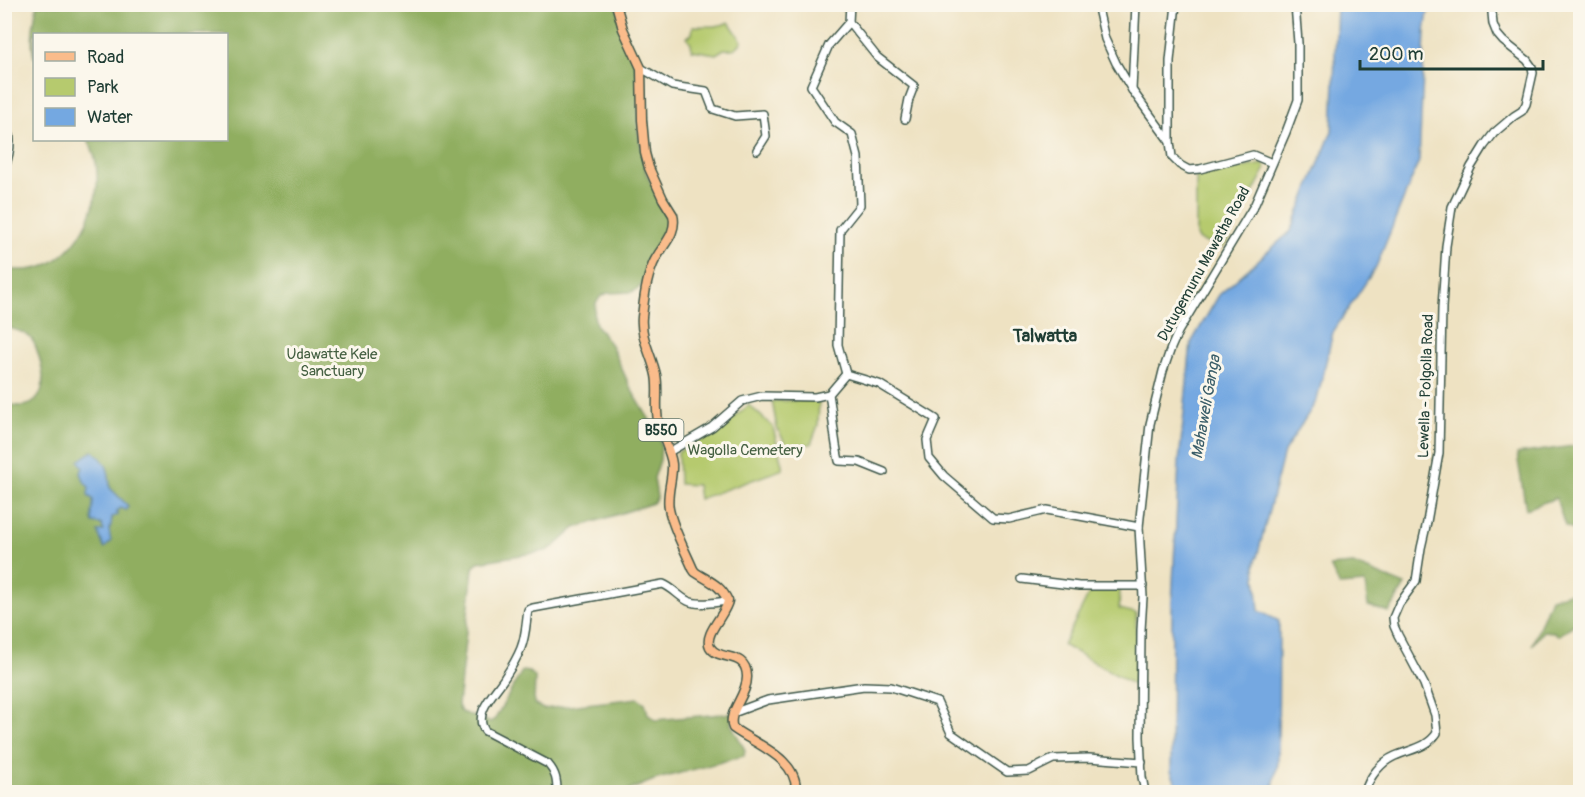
<svg xmlns="http://www.w3.org/2000/svg" width="1585" height="797" font-family="Pangolin,sans-serif">
<rect width="100%" height="100%" fill="#fbf7ec"/>
<filter id="ink" filterUnits="userSpaceOnUse"><feTurbulence type="fractalNoise" baseFrequency=".0167" numOctaves="2"/><feDisplacementMap in="SourceGraphic" scale="12" xChannelSelector="R" yChannelSelector="G"/><feConvolveMatrix kernelMatrix="1 2 1 2 8 2 1 2 1" color-interpolation-filters="sRGB"/></filter>
<filter id="wash" filterUnits="userSpaceOnUse"><feTurbulence type="fractalNoise" baseFrequency=".008" numOctaves="4" result="noise"/><feDisplacementMap in="SourceGraphic" scale="24" xChannelSelector="R" yChannelSelector="G"/><feGaussianBlur stdDeviation="1.35" result="paint"/><feColorMatrix in="noise" values="0 0 0 0 0 0 0 0 0 0 0 0 0 0 0 0 0 1.4 0 .05"/><feComposite in="paint" operator="in"/></filter>
<g filter="url(#wash)">
<rect width="100%" height="100%" fill="#eee2c2"/>
<g fill="#b6ca6e" stroke="#6a8451" stroke-width="1.5">
<path d="M729 22 742 41C737 49 733 50 724 49L716 54 692 50 691 43 687 37 692 34 693 26C706 26 718 28 729 22Z"/>
<path d="M1263 164 1266 168 1225 245 1221 248 1199 240 1196 236V179L1197 175Z"/>
<path d="M819 400 818 425 811 444 787 446 777 428 772 401Z"/>
<path d="M749 405 773 427 783 469 699 499 697 485 679 484 678 452 716 433Z"/>
<path d="M1120 589 1119 609 1136 613V686L1063 645 1091 590Z"/>
</g>
<g fill="#90ae61" stroke="#58764a" stroke-width="1.5" fill-rule="evenodd">
<path d="M37 5H616L640 80 638 98V131L646 173 667 216 669 226 668 235 651 257 643 283 638 289 631 292 608 293 601 296 596 303 594 315 596 325 611 345 631 389 657 432 661 445 660 460 654 478 657 497 653 503 575 528 555 546 546 551 478 562 473 568 458 705 461 712 490 722 495 719 522 671 529 672 535 677 534 704 543 709 638 698 645 703 648 714 655 720 733 713 731 724 745 750 744 756 654 780 625 792H556L543 786 531 784 521 786 512 792H5L4 403C40 415 48 389 40 360 37 351 35 340 27 335 21 331 11 329 5 326V270C18 270 33 271 45 266 89 247 111 181 88 140H226V34H34V58C30 40 34 22 37 5ZM92 451C108 463 109 470 110 488L128 506 120 508 116 512 118 514 112 517C111 527 107 537 104 547L98 532 104 531 101 524 93 523C90 515 94 510 94 502 93 491 86 482 81 473Z"/>
<path d="M1580 445V533L1565 526 1556 498 1526 509 1517 454Z"/>
<path d="M1353 564 1405 585 1389 612 1368 606 1365 583 1339 585 1330 566Z"/>
<path d="M1580 590V620L1558 636 1554 632 1543 631 1532 645 1551 598Z"/>
</g>
<g fill="#74a8e1" stroke="#4a728a" stroke-width="1.5">
<path d="M1337 5H1429L1425 32 1419 161 1376 267 1333 332 1317 400 1284 452 1255 565 1259 611 1279 621 1278 763 1272 792H1179L1171 771 1172 603 1179 462 1191 343 1219 295 1291 231 1332 131Z"/>
<path d="M93 451C108 463 109 470 110 488L128 506 126 510 120 508 116 512 118 515 112 517 111 525 109 530 111 542 104 548 98 532 104 531 101 524 93 523C90 515 94 507 93 499L88 496 89 487 85 483 81 473 83 467 79 461Z"/>
</g>
</g>
<g filter="url(#ink)">
<g fill="none" stroke-linecap="round" stroke-linejoin="round">
<defs>
<g id="minor">
<path d="M850 4 849 22 877 57 914 86 909 99 905 119"/>
<path d="M1097 4 1105 39 1116 63 1132 90 1170 142 1172 157 1180 165 1189 170 1200 169 1253 155 1272 163"/>
<path d="M641 68 672 86 706 91 713 109 735 116 763 114 766 136 757 150"/>
<path d="M1132 90 1136 4"/>
<path d="M4 111C11 135 13 147 4 170"/>
<path d="M1170 142V61L1176 4"/>
<path d="M846 374 838 345 840 230 860 205 858 157 852 134 835 122 811 86 829 45 849 22"/>
<path d="M829 394C833 417 834 439 839 461L859 462 884 472"/>
<path d="M669 452 712 427 742 401 762 396 815 397 829 394 846 374 879 384 936 419 927 440 929 458 944 476 993 518 1009 519 1047 510 1139 527"/>
<path d="M1022 579 1079 586H1143"/>
<path d="M733 713 768 700 864 686 891 687 937 702 951 733 1007 772 1029 771 1053 759 1089 758 1142 762"/>
<path d="M557 792C557 781 556 773 548 764L485 731C472 713 496 692 505 677 511 668 517 658 521 648 526 636 526 622 528 610L533 608 663 584C673 588 678 596 688 601 698 606 716 602 728 601"/>
<path d="M1145 792 1142 777 1140 737 1141 630 1143 597 1139 527 1150 424 1163 371 1171 348 1178 332 1255 204 1286 132 1298 100V43L1295 4"/>
<path d="M1365 792C1369 777 1381 762 1395 756 1411 749 1427 748 1437 733L1435 715 1424 684 1398 635 1394 626 1393 618 1399 604 1416 581 1421 548 1427 522 1439 453 1442 308 1446 246 1452 207 1471 167 1484 146 1494 133 1514 116 1522 111 1526 104 1533 73 1532 67 1527 60 1503 41 1497 34 1493 24 1492 13 1493 4"/>
</g>
<path id="major" d="M616 4 623 29 641 68 642 120 645 153 649 168 663 199 673 215C678 235 660 247 653 264 646 281 644 299 642 317 640 337 652 356 656 375 659 390 655 405 658 420 661 433 671 453 672 464 673 479 666 494 669 509 673 529 685 550 693 569L695 572C710 582 720 584 728 601 726 614 703 634 710 647 719 662 746 650 747 676 748 695 726 713 733 728 756 745 798 758 796 792"/>
</defs>
<use href="#minor" stroke="#3e5649" stroke-width="10"/>
<use href="#major" stroke="#3e5649" stroke-width="11"/>
<use href="#minor" stroke="#fff" stroke-width="7"/>
<use href="#major" stroke="#fabc8b" stroke-width="8"/>
</g>
</g>
<g text-anchor="middle" dominant-baseline="central" stroke-width="6" stroke-linejoin="round" paint-order="stroke">
<rect fill="#fbf7ec" stroke="#61756b" stroke-width="1.5" x="638.5" y="419" width="45" height="22" rx="4.5"/>
<g font-size="14" font-weight="bold" fill="#1f3d34">
<text x="661" y="430">B550</text>
</g>
<g font-size="15" fill="#1f3d34" stroke="#fbf7ec">
<text transform="translate(1204 264) rotate(-61)">Dutugemunu Mawatha Road</text>
<text transform="translate(1426 386) rotate(-88)">Lewella - Polgolla Road</text>
</g>
<g font-size="15" fill="#456042" stroke="#fbf7ec">
<text x="332" y="354">Udawatte Kele<tspan x="332" dy="17">Sanctuary</tspan></text>
<text x="745" y="450">Wagolla Cemetery</text>
</g>
<g font-size="16" font-style="italic" fill="#395d68" stroke="#fbf7ec">
<text transform="translate(1206 407) rotate(-80)">Mahaweli Ganga</text>
</g>
<g font-size="18" font-weight="bold" fill="#1f3d34" stroke="#fbf7ec">
<text x="1045" y="336">Talwatta</text>
</g>
</g>
<rect width="1585" height="797" fill="none" stroke="#fbf7ec" stroke-width="24"/>
<rect x="33" y="33" width="195" height="108" fill="#fbf7ec" stroke="#a3ada2" stroke-width="1.5"/>
<rect x="45" y="52" width="30" height="9" fill="#fabc8b" stroke="#a3ada2" stroke-width="1.5"/>
<text x="87" y="63" font-size="18" fill="#1f3d34">Road</text>
<rect x="45" y="78" width="30" height="18" fill="#b6ca6e" stroke="#a3ada2" stroke-width="1.5"/>
<text x="87" y="93" font-size="18" fill="#1f3d34">Park</text>
<rect x="45" y="108" width="30" height="18" fill="#74a8e1" stroke="#a3ada2" stroke-width="1.5"/>
<text x="87" y="123" font-size="18" fill="#1f3d34">Water</text>
<path d="M1360 60v9h183v-9" fill="none" stroke="#1f3d34" stroke-width="3"/>
<text x="1369" y="60" font-size="18" fill="#1f3d34" stroke="#fbf7ec" stroke-width="4.5" paint-order="stroke">200 m</text>
</svg>
